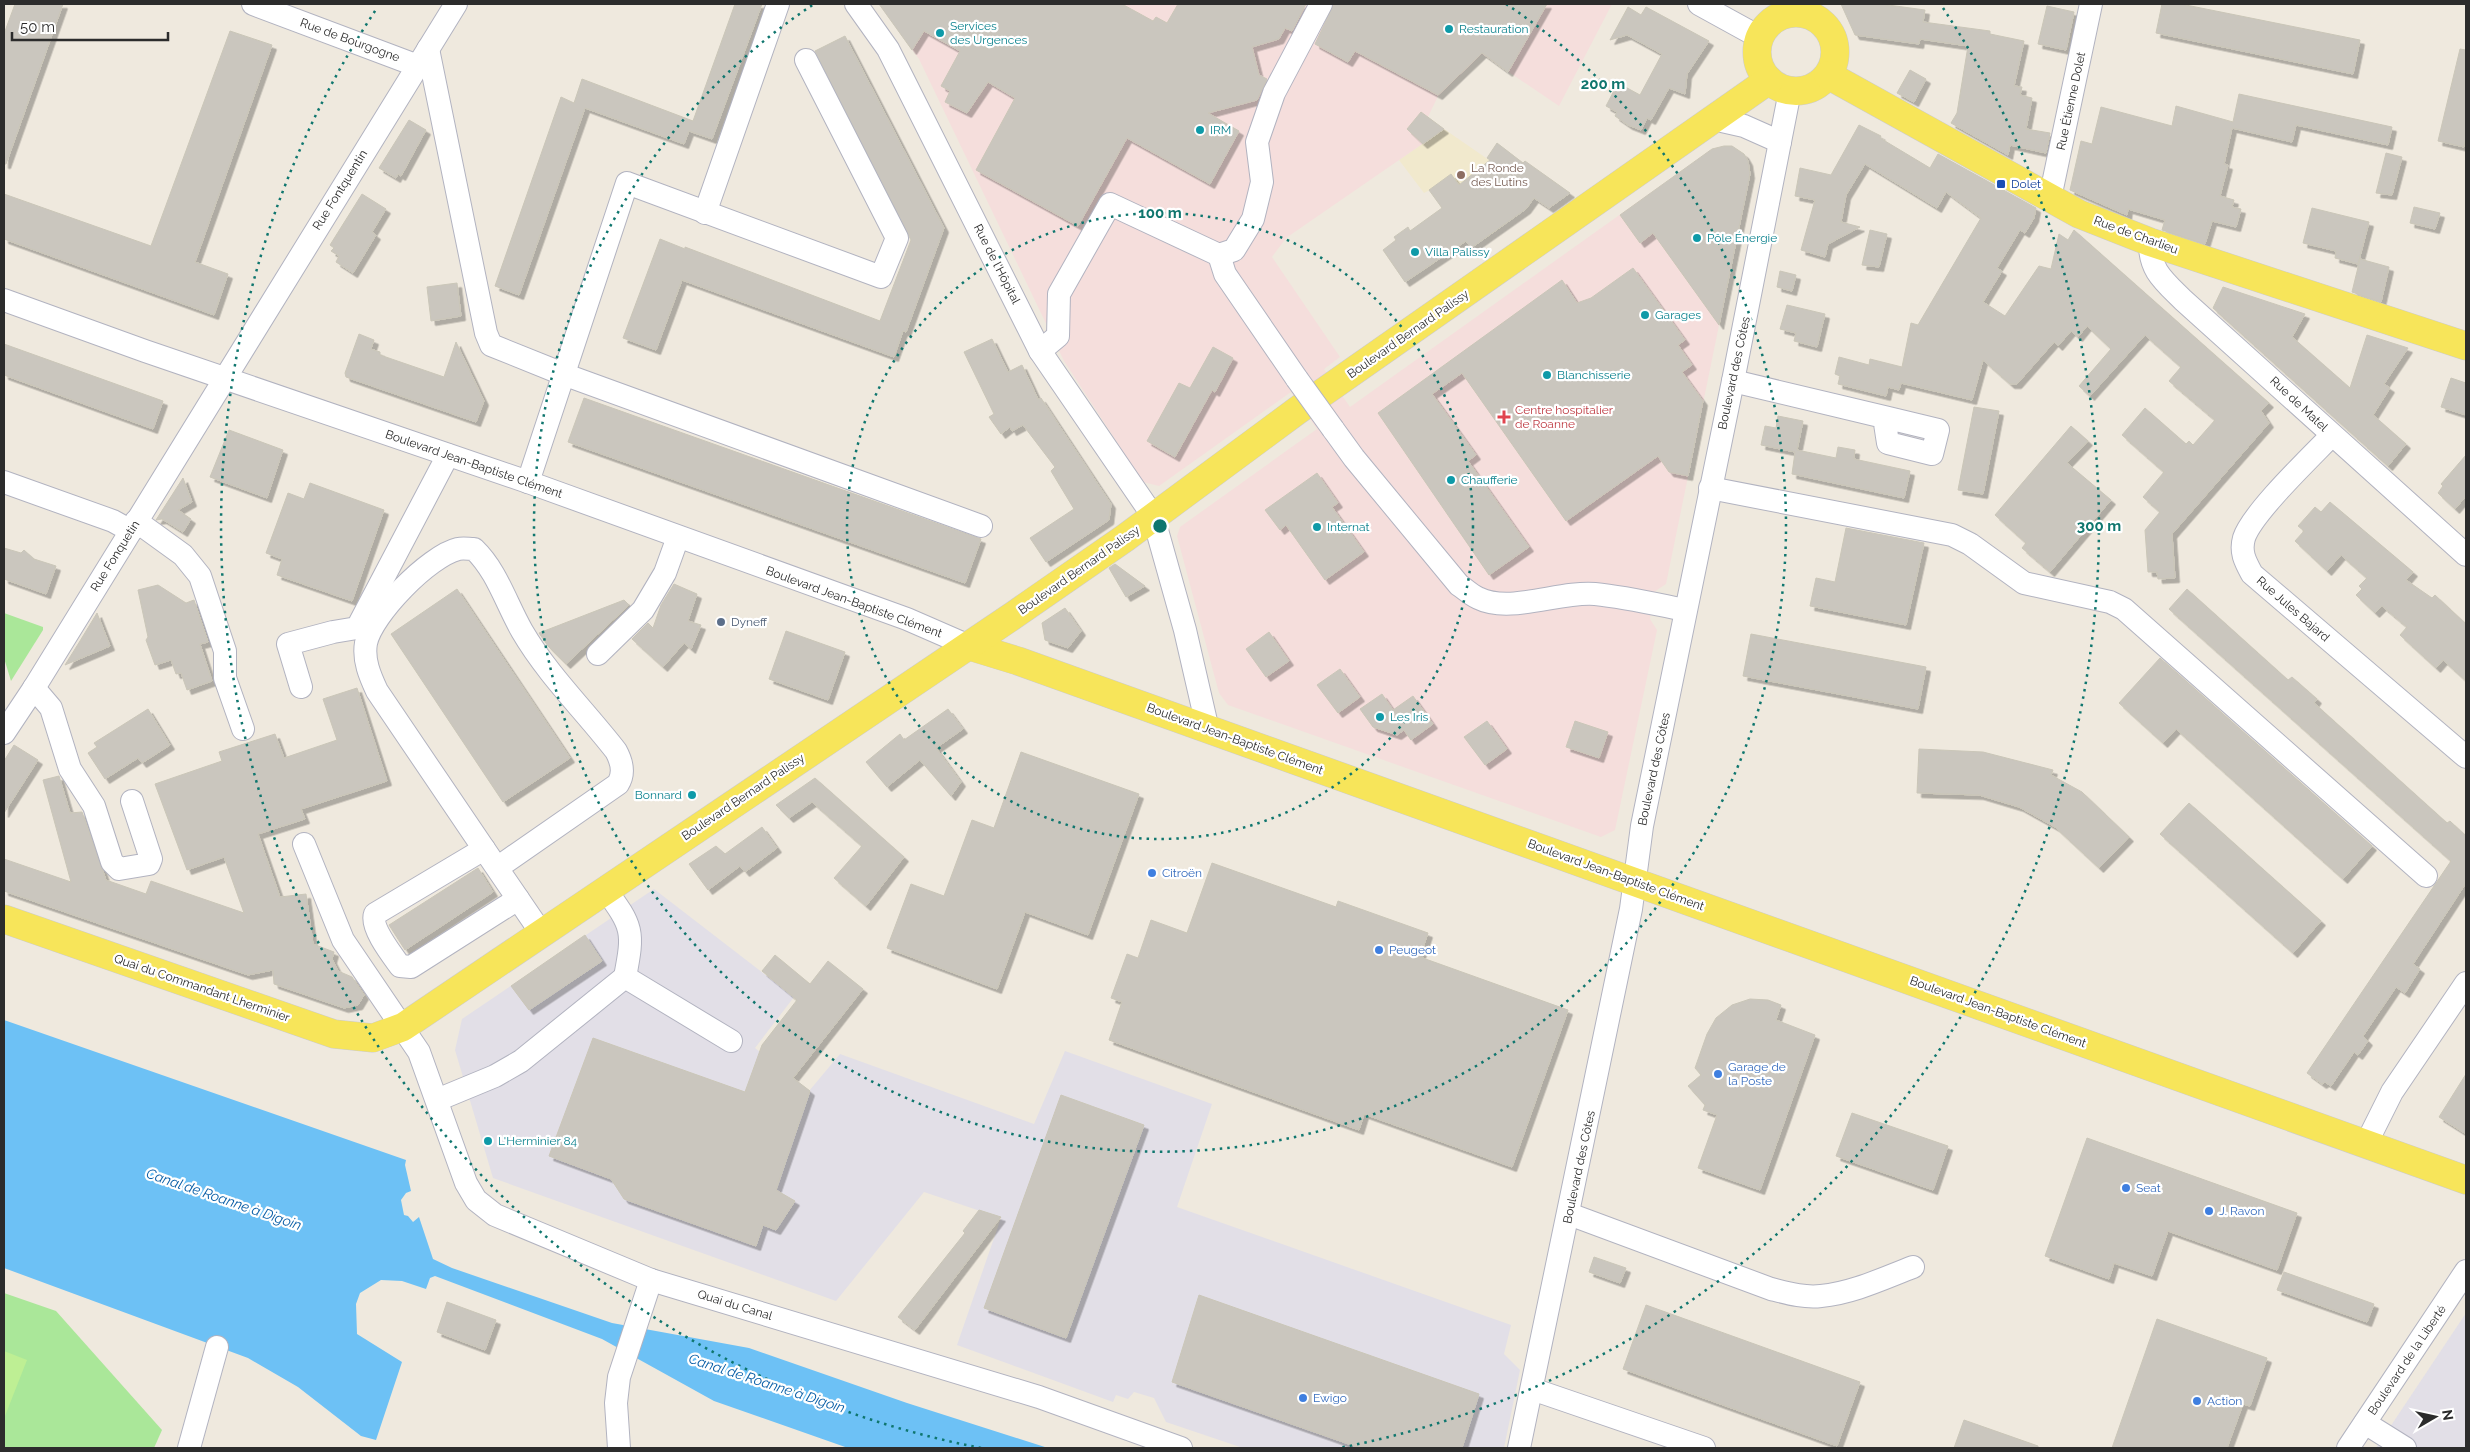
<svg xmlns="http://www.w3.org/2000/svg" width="2470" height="1452" font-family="Raleway,sans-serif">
<defs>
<filter id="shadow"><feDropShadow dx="4.5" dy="4.5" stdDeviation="0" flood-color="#0004"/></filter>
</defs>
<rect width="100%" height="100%" fill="#efe9de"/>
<g fill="#e2dfe7">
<path d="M654 889 794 997 755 1048 809 1091 840 1054 1034 1124 1065 1051 1212 1104 1177 1207 1511 1325 1504 1354 1520 1370 1504 1448H1243L1166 1422 1154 1398 1134 1392 1128 1399 1116 1395 1113 1402 957 1345 1001 1218 924 1192 836 1301 493 1178 455 1050 462 1019Z"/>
<path d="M2466 1313V1448H2376Z"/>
</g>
<path fill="#f1e9cd" d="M1444 129 1537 193 1526 209 1486 238 1430 190 1424 193 1399 160Z"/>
<path fill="#f5dedc" d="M879 4H1612L1559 106 1482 54 1438 96 1428 117 1444 129 1286 238 1272 257 1340 357 1324 369 1350 407 1712 149 1724 146H1732L1746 157 1750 174 1666 584 1654 592 1650 619 1657 630 1615 830 1601 837 1228 705 1219 693 1177 536 1180 527 1317 429 1291 392 1159 486 1143 482 1064 361 919 59Z"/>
<g fill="#aae799">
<path d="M4 613 43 627V630L11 681 4 658Z"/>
<path d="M4 1293 56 1311 162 1430 154 1448 4 1447Z"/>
</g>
<path fill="#beef94" d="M4 1351 27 1360 5 1416 4 1415Z"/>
<path fill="#6dc1f5" d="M4 1020 406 1160 405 1165 411 1191 406 1193 401 1200 404 1215 408 1216 413 1222 419 1217 433 1259 452 1268 612 1323 749 1348 907 1403 1048 1448H848L714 1401 602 1339 435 1276 430 1278 426 1289 402 1281 381 1280 360 1293 356 1304 357 1334 402 1362 376 1440 361 1436 298 1387 248 1358 4 1268Z"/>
<g fill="#cac6be" stroke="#cac6b8" filter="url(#shadow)">
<path d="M15 4H63L6 164H4V34Z"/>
<path d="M735 4H762L712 139 689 131 684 144 585 108 519 295 495 286 561 97 574 103 582 79 693 121Z"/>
<path d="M879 4H1122L1153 21 1156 17 1167 23 1178 4H1306L1292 31 1285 28 1279 39 1252 47 1259 75 1267 79 1257 100 1208 113 1239 131 1210 184 1127 138 1078 226 976 170 1015 98 988 82 967 113 945 102 950 91 941 86 960 51 924 31 912 50Z"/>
<path d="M1334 4H1547L1508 72 1482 53 1438 95 1355 51 1348 62 1315 44Z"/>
<path d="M1841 4H1881L1925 10 1923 22 1990 31V34L2024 41 2014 86 2022 87 2020 95 2032 98 2026 129 2050 133 2046 153 2010 145 2008 155 1951 123 1957 113 1968 46 1920 39 1919 44 1855 35Z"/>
<path d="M2162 4H2181L2360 40 2353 74 2156 33Z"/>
<path d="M2047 6 2074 12 2066 50 2038 44Z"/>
<path d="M1628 7 1641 15 1646 7 1709 41 1687 74 1685 94 1669 88 1651 120 1647 118 1641 130 1628 125 1615 116 1617 112 1606 106 1618 83 1640 95 1662 54 1627 35 1610 40Z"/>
<path d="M230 31 272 45 195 262 228 274 214 315 4 239V194L151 246Z"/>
<path d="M845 36 944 228 906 332 903 331 894 357 682 280 656 350 623 338 660 239 685 249V247L880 321 911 240 815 51Z"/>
<path d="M2460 49 2466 50V139L2464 147 2438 141Z"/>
<path d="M1910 70 1926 79 1914 102 1897 93Z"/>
<path d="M2239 94 2392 127 2388 145 2296 125 2292 142 2232 128 2224 164 2228 165 2220 196 2234 200 2232 207 2241 209 2236 227 2212 221 2205 244 2162 230 2165 220 2128 209 2127 215 2070 190 2081 141 2092 144 2101 107 2172 126 2176 106 2233 122Z"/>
<path d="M1421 112 1444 129 1423 144 1407 129Z"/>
<path d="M409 120 426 130 401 176 398 174 396 178 379 168Z"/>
<path d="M1859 125 1881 136 1880 138 1930 168 1938 154 2036 208 2034 218 2025 233 2020 230 1997 268 2002 271 1983 302 2005 316 2039 266 2051 269 2059 234 2068 240 2074 230 2269 403 2261 411 2269 423 2172 534 2175 578 2158 579 2157 572H2148L2145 530 2160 512 2143 497 2164 472 2122 435 2145 408 2186 444 2189 441 2193 445 2215 420 2169 381 2181 367 2145 335 2090 396 2079 386 2111 349 2087 326 2078 337 2071 331 2058 346 2054 342 2017 384H2010L1983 360 1972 400 1901 383 1899 390 1888 387 1886 396 1838 384 1840 376 1835 374 1839 357 1869 365 1870 359 1902 367 1911 323 1918 325 1981 218 1946 192 1937 208 1865 164 1846 195 1841 222 1860 227 1828 244 1825 257 1801 250 1815 200 1795 196 1800 168 1831 175Z"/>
<path d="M1497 143 1523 163 1525 161 1570 193 1549 208 1534 198 1526 209 1471 248 1466 241 1405 282 1383 250 1396 240 1394 237 1408 227 1410 231 1442 208 1429 190 1451 174 1459 185 1490 160 1487 158Z"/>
<path d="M1724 146H1732L1744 154 1748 161 1750 174 1719 325 1653 233 1640 243 1620 215 1712 149Z"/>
<path d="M2386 153 2402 157 2392 195 2376 193Z"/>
<path d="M362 194 386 209 372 232 376 235 353 273 336 262 339 256 331 251 334 248 330 245Z"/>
<path d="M2414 207 2440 213 2435 229 2410 223Z"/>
<path d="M2312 208 2369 222 2358 264 2335 258 2336 251 2303 243Z"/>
<path d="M1870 230 1887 234 1879 267 1862 265Z"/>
<path d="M2360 259 2389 267 2381 302 2352 292Z"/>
<path d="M1633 268 1685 340 1678 345 1692 365 1682 372 1703 401 1688 476 1669 472 1658 456 1566 521 1462 373 1432 394 1476 455 1468 461 1529 547 1489 575 1378 413 1562 280 1577 303 1591 298Z"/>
<path d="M1780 271 1796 275 1792 291 1777 287Z"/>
<path d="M457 283 461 316 431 321 427 287Z"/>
<path d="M2223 287 2305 314 2292 337 2350 388 2367 335 2408 348 2384 384 2390 388 2373 415 2406 444 2388 466 2213 308Z"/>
<path d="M1787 305 1825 314 1817 347 1794 341 1796 333 1780 329Z"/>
<path d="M359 334 374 340 371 349 380 352V355L444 377 456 342 484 401 476 422 346 377 345 373Z"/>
<path d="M992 339 1008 372 1022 365 1038 399 1041 398 1111 504 1109 520 1046 562 1030 538 1074 509 1051 471 1055 467 1023 425 1012 431 1010 427 1001 434 989 417 994 414 964 352Z"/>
<path d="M4 344 163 401 153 429 4 375Z"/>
<path d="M1213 347 1233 358 1215 392 1212 390 1175 457 1147 441 1179 383 1190 388Z"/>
<path d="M2451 378 2466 383V415L2441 407Z"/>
<path d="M584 398 981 539 965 583 568 442Z"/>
<path d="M1974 407 1999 411 1983 494 1958 490Z"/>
<path d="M1778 416 1803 421 1797 450 1836 458 1838 447 1855 450 1854 459 1910 471 1904 498 1792 474 1795 452 1761 445 1765 426 1776 428Z"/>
<path d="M2071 426 2088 441 2067 463 2111 500 2050 572 2022 548 2026 543 1995 515Z"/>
<path d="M229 430 283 450 267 498 210 477Z"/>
<path d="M2466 455V496L2455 509 2438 493 2443 486 2441 484Z"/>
<path d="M1317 473 1338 503 1332 507 1364 552 1325 580 1286 525 1280 530 1265 510Z"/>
<path d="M183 478 192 502 178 510 191 519 183 532 162 519 156 520Z"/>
<path d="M310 483 384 510 352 601 277 575 282 559 266 553 288 493 304 499Z"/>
<path d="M2330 502 2413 572 2406 580 2432 598 2435 595 2466 624V681L2443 660 2436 668 2400 635 2407 627 2382 606 2375 613 2356 595 2362 589 2359 586 2367 578 2341 555 2327 571 2295 541 2304 531 2298 526 2307 516 2315 507 2321 512Z"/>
<path d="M1846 528 1924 543 1906 625 1810 606 1816 578 1835 582Z"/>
<path d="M4 548 21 553 24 550 34 559 56 566 46 594 4 579Z"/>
<path d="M1115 564 1145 586 1126 597 1109 568Z"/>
<path d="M674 584 697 594 688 621 701 625 691 649 684 643 663 667 632 639 648 623 653 628 661 605Z"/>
<path d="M158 585 186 603 194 600 208 642 200 644 212 681 187 690 181 673 176 674 171 660 155 665 146 640 148 637 138 590Z"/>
<path d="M457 589 570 758 503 802 391 634Z"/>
<path d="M2187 589 2288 680 2292 677 2317 699 2314 703 2447 823 2450 821 2466 836V883L2413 964 2420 969 2405 993 2396 987 2363 1036 2368 1041 2358 1055 2354 1052 2331 1086 2325 1082 2322 1084 2307 1073 2451 861 2169 609Z"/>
<path d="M624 600 629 605 566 664 548 646 539 633Z"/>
<path d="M1065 608 1081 631 1068 648 1045 640 1042 623Z"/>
<path d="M97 613 110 646 65 665 80 641Z"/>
<path d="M786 631 845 652 828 700 769 679Z"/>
<path d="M1269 632 1289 661 1266 677 1246 649Z"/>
<path d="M1751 634 1926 667 1918 709 1743 676Z"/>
<path d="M2160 658 2372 846 2343 879 2176 729 2163 743 2119 703Z"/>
<path d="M1340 669 1360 697 1338 713 1317 685Z"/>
<path d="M357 688 387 781 301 809 305 819 258 834 280 897 306 894 313 944 334 952 332 959 338 971 352 977 364 995 358 1005 344 1008 274 984 273 970 248 975 4 891V859L71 882 43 780 59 776 70 813 82 812 106 880 146 894 151 881 244 913 224 857 187 870 155 784 222 761 219 752 275 734 284 758 337 740 323 699Z"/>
<path d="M1382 694 1393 710 1413 696 1433 724 1411 740 1404 730 1397 735 1373 727 1360 709Z"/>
<path d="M148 709 170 745 142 763 138 758 105 779 88 753 97 747 94 743Z"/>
<path d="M948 709 963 729 936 748 961 782 951 796 920 760 887 787 866 762 900 734 904 740Z"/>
<path d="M1487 721 1507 749 1485 765 1464 737Z"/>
<path d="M1575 721 1608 732 1599 758 1566 747Z"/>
<path d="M14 745 38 760 4 813V761Z"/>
<path d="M1919 749 1983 752 2053 770 2051 775 2082 792 2129 837 2099 868 2055 827 2019 807 1979 795 1917 793Z"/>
<path d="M1021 752 1139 794 1088 935 1025 912 997 989 887 948 911 884 944 896 972 820 994 828Z"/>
<path d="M815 778 904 857 866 906 834 878 862 846 812 802 789 818 776 805Z"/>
<path d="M2189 803 2321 921 2293 953 2160 834Z"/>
<path d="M762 827 777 848 745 872 740 866 708 890 689 864 716 846 725 854Z"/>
<path d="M1212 863 1336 907 1338 901 1428 933 1420 957 1568 1010 1512 1167 1364 1114 1359 1130 1109 1040 1122 1002 1111 998 1127 954 1138 958 1151 920 1187 933Z"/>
<path d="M478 868 493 892 405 950 389 925Z"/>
<path d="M585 935 602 961 529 1010 511 986Z"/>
<path d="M775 955 810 984 828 961 863 989 793 1078 810 1091 776 1190 795 1201 776 1230 763 1225 756 1246 624 1199 611 1179 549 1156 593 1038 745 1092 762 1045 797 1000 762 971Z"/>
<path d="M1750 999 1768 1000 1781 1005 1776 1020 1815 1035 1760 1190 1698 1168 1717 1115 1703 1110 1705 1105 1688 1086 1701 1075 1695 1068 1707 1034 1716 1018 1732 1005Z"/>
<path d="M2466 1074V1134L2439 1117Z"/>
<path d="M1061 1095 1144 1125 1066 1338 984 1308Z"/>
<path d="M1852 1113 1948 1146 1933 1190 1836 1156Z"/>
<path d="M2087 1138 2297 1213 2277 1270 2168 1231 2152 1276 2114 1263 2109 1279 2045 1256Z"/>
<path d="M979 1210 1001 1217 915 1330 898 1317 965 1233 963 1231Z"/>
<path d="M1594 1257 1626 1268 1620 1283 1589 1272Z"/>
<path d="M2284 1272 2374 1304 2367 1322 2277 1290Z"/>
<path d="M1199 1295 1479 1394 1462 1448H1360L1172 1382Z"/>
<path d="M447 1302 496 1320 485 1350 437 1332Z"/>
<path d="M1646 1305 1860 1382 1837 1446 1623 1369Z"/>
<path d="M2157 1319 2267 1358 2250 1406 2243 1404 2227 1448H2112Z"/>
<path d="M1964 1420 2038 1446V1448H1954Z"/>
</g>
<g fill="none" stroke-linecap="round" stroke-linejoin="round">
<defs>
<g id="minor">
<path d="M253 4 418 66"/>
<path d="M856 4 888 49 1040 351 1153 516 1185 630 1208 730"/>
<path d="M1699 4 1759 37"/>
<path d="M428 49 486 333 491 345 563 374 981 526"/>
<path d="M1713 119 1744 126 1780 142"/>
<path d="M2050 198 2091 4"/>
<path d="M705 213 778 4"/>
<path d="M2150 242C2149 270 2164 281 2183 300L2466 555"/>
<path d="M1219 255 1225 274 1297 379"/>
<path d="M4 300 145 351 528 482 907 619 969 646"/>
<path d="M1040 351 1058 336 1059 294 1110 204 1219 255 1234 250 1253 219 1262 182 1257 142 1274 93 1321 4"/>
<path d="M1733 381 1884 417 1888 443 1932 454 1938 430 1884 417"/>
<path d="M1333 429 1354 458 1459 585C1465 589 1471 595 1478 598 1510 614 1559 591 1595 594 1625 597 1655 604 1685 610"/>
<path d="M2332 435C2312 456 2252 513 2244 538 2240 552 2245 561 2252 574L2466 757"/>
<path d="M4 482 113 521 131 531"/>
<path d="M528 482 627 183 881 277 897 238 806 60"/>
<path d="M1710 488 1952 535 1970 544 2024 583 2110 602 2124 609 2426 876"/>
<path d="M136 521 183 555 200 576 225 651V678L243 729"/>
<path d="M598 654 643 610 665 573 678 537"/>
<path d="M301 687 288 644 333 632 357 628 448 455"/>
<path d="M34 688 51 708 70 769 94 806 112 862 119 869 149 864 151 859 132 801"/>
<path d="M4 733 34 688 456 4"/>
<path d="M304 844 343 940 419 1052 466 1183 476 1200 495 1215 651 1280 1039 1397 1181 1448"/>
<path d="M484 849 375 914C370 927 392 955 400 966L411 967 518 899"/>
<path d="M497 868 618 784C625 773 622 762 616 751 585 711 547 674 522 631 506 603 497 571 474 549 469 549 463 548 458 549 429 556 372 614 366 643 363 660 370 676 377 691L484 849C503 877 523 906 542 934"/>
<path d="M605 889C633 927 634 931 625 977"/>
<path d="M437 1100 495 1076 521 1061 625 977 731 1041"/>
<path d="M2366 1144 2392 1092 2466 983"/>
<path d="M1569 1214 1771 1289C1787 1293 1804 1298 1821 1296 1853 1293 1884 1278 1913 1267"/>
<path d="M1532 1389 1704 1448"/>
<path d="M2365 1423 2405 1448"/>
<path d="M189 1448 217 1347"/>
<path d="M619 1448 616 1403 619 1377 651 1280"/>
<path d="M1519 1448 1631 909 1642 826 1733 381 1790 91"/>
<path d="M2348 1448 2466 1271"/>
</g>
<g id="major">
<circle cx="1796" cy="52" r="39"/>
<path d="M1828 75 2079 214 2150 242 2466 346"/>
<path d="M969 646 1018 661 2466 1180"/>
<path d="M4 919 334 1034 373 1038 403 1027 1014 615 1125 538 1298 410 1769 80"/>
</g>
</defs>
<use href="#minor" stroke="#b2b3c0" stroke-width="24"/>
<use href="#major" stroke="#ccc" stroke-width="29"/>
<use href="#minor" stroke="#fff" stroke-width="22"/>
<use href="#major" stroke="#f7e55a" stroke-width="28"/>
<defs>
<path id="minor-bridge" d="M1297 379 1333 429"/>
</defs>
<use href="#minor-bridge" stroke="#b2b3c0" stroke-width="24" stroke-linecap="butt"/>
<use href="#minor-bridge" stroke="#fff" stroke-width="22"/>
</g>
<g fill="none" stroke="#0f766e" stroke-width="2.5" stroke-dasharray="2.5 5">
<circle cx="1160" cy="526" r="313"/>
<path d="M1506 4A626 626 0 1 1 814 4"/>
<path d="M981 1448A939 939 0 0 1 377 8M1943 8A939 939 0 0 1 1339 1448"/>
</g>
<g fill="#0f9aa8" stroke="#fff" stroke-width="2">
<circle cx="1449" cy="29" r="5"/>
<circle cx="940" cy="33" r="5"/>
<circle cx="1200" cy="130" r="5"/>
<circle cx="1697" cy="238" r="5"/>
<circle cx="1415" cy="252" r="5"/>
<circle cx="1645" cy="315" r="5"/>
<circle cx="1547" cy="375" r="5"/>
<circle cx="1451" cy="480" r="5"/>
<circle cx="1317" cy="527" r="5"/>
<circle cx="1380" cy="717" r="5"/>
<circle cx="692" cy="795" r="5"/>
<circle cx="488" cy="1141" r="5"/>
</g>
<circle fill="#8d6e63" stroke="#fff" stroke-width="2" cx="1461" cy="175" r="5"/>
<rect fill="#1a4fb4" stroke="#fff" stroke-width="2" x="1996" y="179" width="10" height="10" rx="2.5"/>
<path fill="#e0444e" stroke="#fff" stroke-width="2" d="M1501.5 409.5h5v5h5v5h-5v5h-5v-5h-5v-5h5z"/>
<circle fill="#5c6f8a" stroke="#fff" stroke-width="2" cx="721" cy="622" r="5"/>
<g fill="#3f7fe0" stroke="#fff" stroke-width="2">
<circle cx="1152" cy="873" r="5"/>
<circle cx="1379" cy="950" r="5"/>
<circle cx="1718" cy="1074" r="5"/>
<circle cx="2126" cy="1188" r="5"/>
<circle cx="2209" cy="1211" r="5"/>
<circle cx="1303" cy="1398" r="5"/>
<circle cx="2197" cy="1401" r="5"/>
</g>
<g text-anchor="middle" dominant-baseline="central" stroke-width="4.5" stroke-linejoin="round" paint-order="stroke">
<g font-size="12" fill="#0d838f" stroke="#fff" text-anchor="start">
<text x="950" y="26">Services<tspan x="950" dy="14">des Urgences</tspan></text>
<text x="1459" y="29">Restauration</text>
<text x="1210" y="130">IRM</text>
<text x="1707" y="238">Pôle Énergie</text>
<text x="1425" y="252">Villa Palissy</text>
<text x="1655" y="315">Garages</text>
<text x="1557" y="375">Blanchisserie</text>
<text x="1461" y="480">Chaufferie</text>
<text x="1327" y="527">Internat</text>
<text x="1390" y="717">Les Iris</text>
<text x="682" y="795" text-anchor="end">Bonnard</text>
<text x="498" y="1141">L'Herminier 84</text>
</g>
<g font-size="12" fill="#2c2c2c" stroke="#fff">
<text transform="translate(350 40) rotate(20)">Rue de Bourgogne</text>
<text transform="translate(2071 101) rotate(-78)">Rue Étienne Dolet</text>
<text transform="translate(340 190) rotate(-58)">Rue Fontquentin</text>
<text transform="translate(2136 235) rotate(20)">Rue de Charlieu</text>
<text transform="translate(997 264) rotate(63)">Rue de l'Hôpital</text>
<text transform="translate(1408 334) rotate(-35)">Boulevard Bernard Palissy</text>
<text transform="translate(1734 373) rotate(-78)">Boulevard des Côtes</text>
<text transform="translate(2299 404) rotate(43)">Rue de Matel</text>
<text transform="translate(474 464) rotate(19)">Boulevard Jean-Baptiste Clément</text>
<text transform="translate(115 556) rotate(-58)">Rue Fonquetin</text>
<text transform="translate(1079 570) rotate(-35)">Boulevard Bernard Palissy</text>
<text transform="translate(854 602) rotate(20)">Boulevard Jean-Baptiste Clément</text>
<text transform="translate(2293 609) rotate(41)">Rue Jules Bajard</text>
<text transform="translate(1235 739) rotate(20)">Boulevard Jean-Baptiste Clément</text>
<text transform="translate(1654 769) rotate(-78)">Boulevard des Côtes</text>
<text transform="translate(743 797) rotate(-34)">Boulevard Bernard Palissy</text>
<text transform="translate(1616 875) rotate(20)">Boulevard Jean-Baptiste Clément</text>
<text transform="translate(202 988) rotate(19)">Quai du Commandant Lherminier</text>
<text transform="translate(1998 1012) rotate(20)">Boulevard Jean-Baptiste Clément</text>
<text transform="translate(1579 1167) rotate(-78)">Boulevard des Côtes</text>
<text transform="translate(735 1305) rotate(17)">Quai du Canal</text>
<text transform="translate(2407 1360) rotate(-56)">Boulevard de la Liberté</text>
</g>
<g font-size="12" fill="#785e54" stroke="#fff" text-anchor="start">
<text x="1471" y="168">La Ronde<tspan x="1471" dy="14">des Lutins</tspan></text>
</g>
<g font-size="12" fill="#164399" stroke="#fff" text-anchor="start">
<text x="2011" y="184">Dolet</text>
</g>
<g font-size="12" fill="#be3a42" stroke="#fff" text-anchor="start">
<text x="1515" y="410">Centre hospitalier<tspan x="1515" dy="14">de Roanne</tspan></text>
</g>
<g font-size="12" fill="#4e5e75" stroke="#fff" text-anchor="start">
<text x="731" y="622">Dyneff</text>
</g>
<g font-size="12" fill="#366cbe" stroke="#fff" text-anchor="start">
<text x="1162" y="873">Citroën</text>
<text x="1389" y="950">Peugeot</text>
<text x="1728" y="1067">Garage de<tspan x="1728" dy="14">la Poste</tspan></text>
<text x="2136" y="1188">Seat</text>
<text x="2219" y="1211">J. Ravon</text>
<text x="1313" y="1398">Ewigo</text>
<text x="2207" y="1401">Action</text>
</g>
<g font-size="14" font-style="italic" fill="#075da6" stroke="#fff">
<text transform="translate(224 1199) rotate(19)">Canal de Roanne à Digoin</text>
<text transform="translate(767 1383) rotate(18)">Canal de Roanne à Digoin</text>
</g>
</g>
<circle cx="1160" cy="526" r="8" fill="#0f766e" stroke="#fff" stroke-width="2.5"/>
<g font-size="15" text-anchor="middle" font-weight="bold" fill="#0f766e" stroke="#fff" stroke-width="4.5" stroke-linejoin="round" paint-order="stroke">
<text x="1603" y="89">200 m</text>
<text x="1160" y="218">100 m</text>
<text x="2099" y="531">300 m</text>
</g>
<rect width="2470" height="1452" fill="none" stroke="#2c2c2c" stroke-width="10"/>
<g transform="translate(2435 1417) rotate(81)" stroke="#ffffff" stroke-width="4" paint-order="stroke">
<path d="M0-4L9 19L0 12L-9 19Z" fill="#2c2c2c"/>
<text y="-8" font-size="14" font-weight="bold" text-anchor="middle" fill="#2c2c2c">N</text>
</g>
<path d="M12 32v8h156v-8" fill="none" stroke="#2c2c2c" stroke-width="2.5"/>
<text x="20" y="32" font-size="15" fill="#2c2c2c" stroke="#ffffff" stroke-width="4" paint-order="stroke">50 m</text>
</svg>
